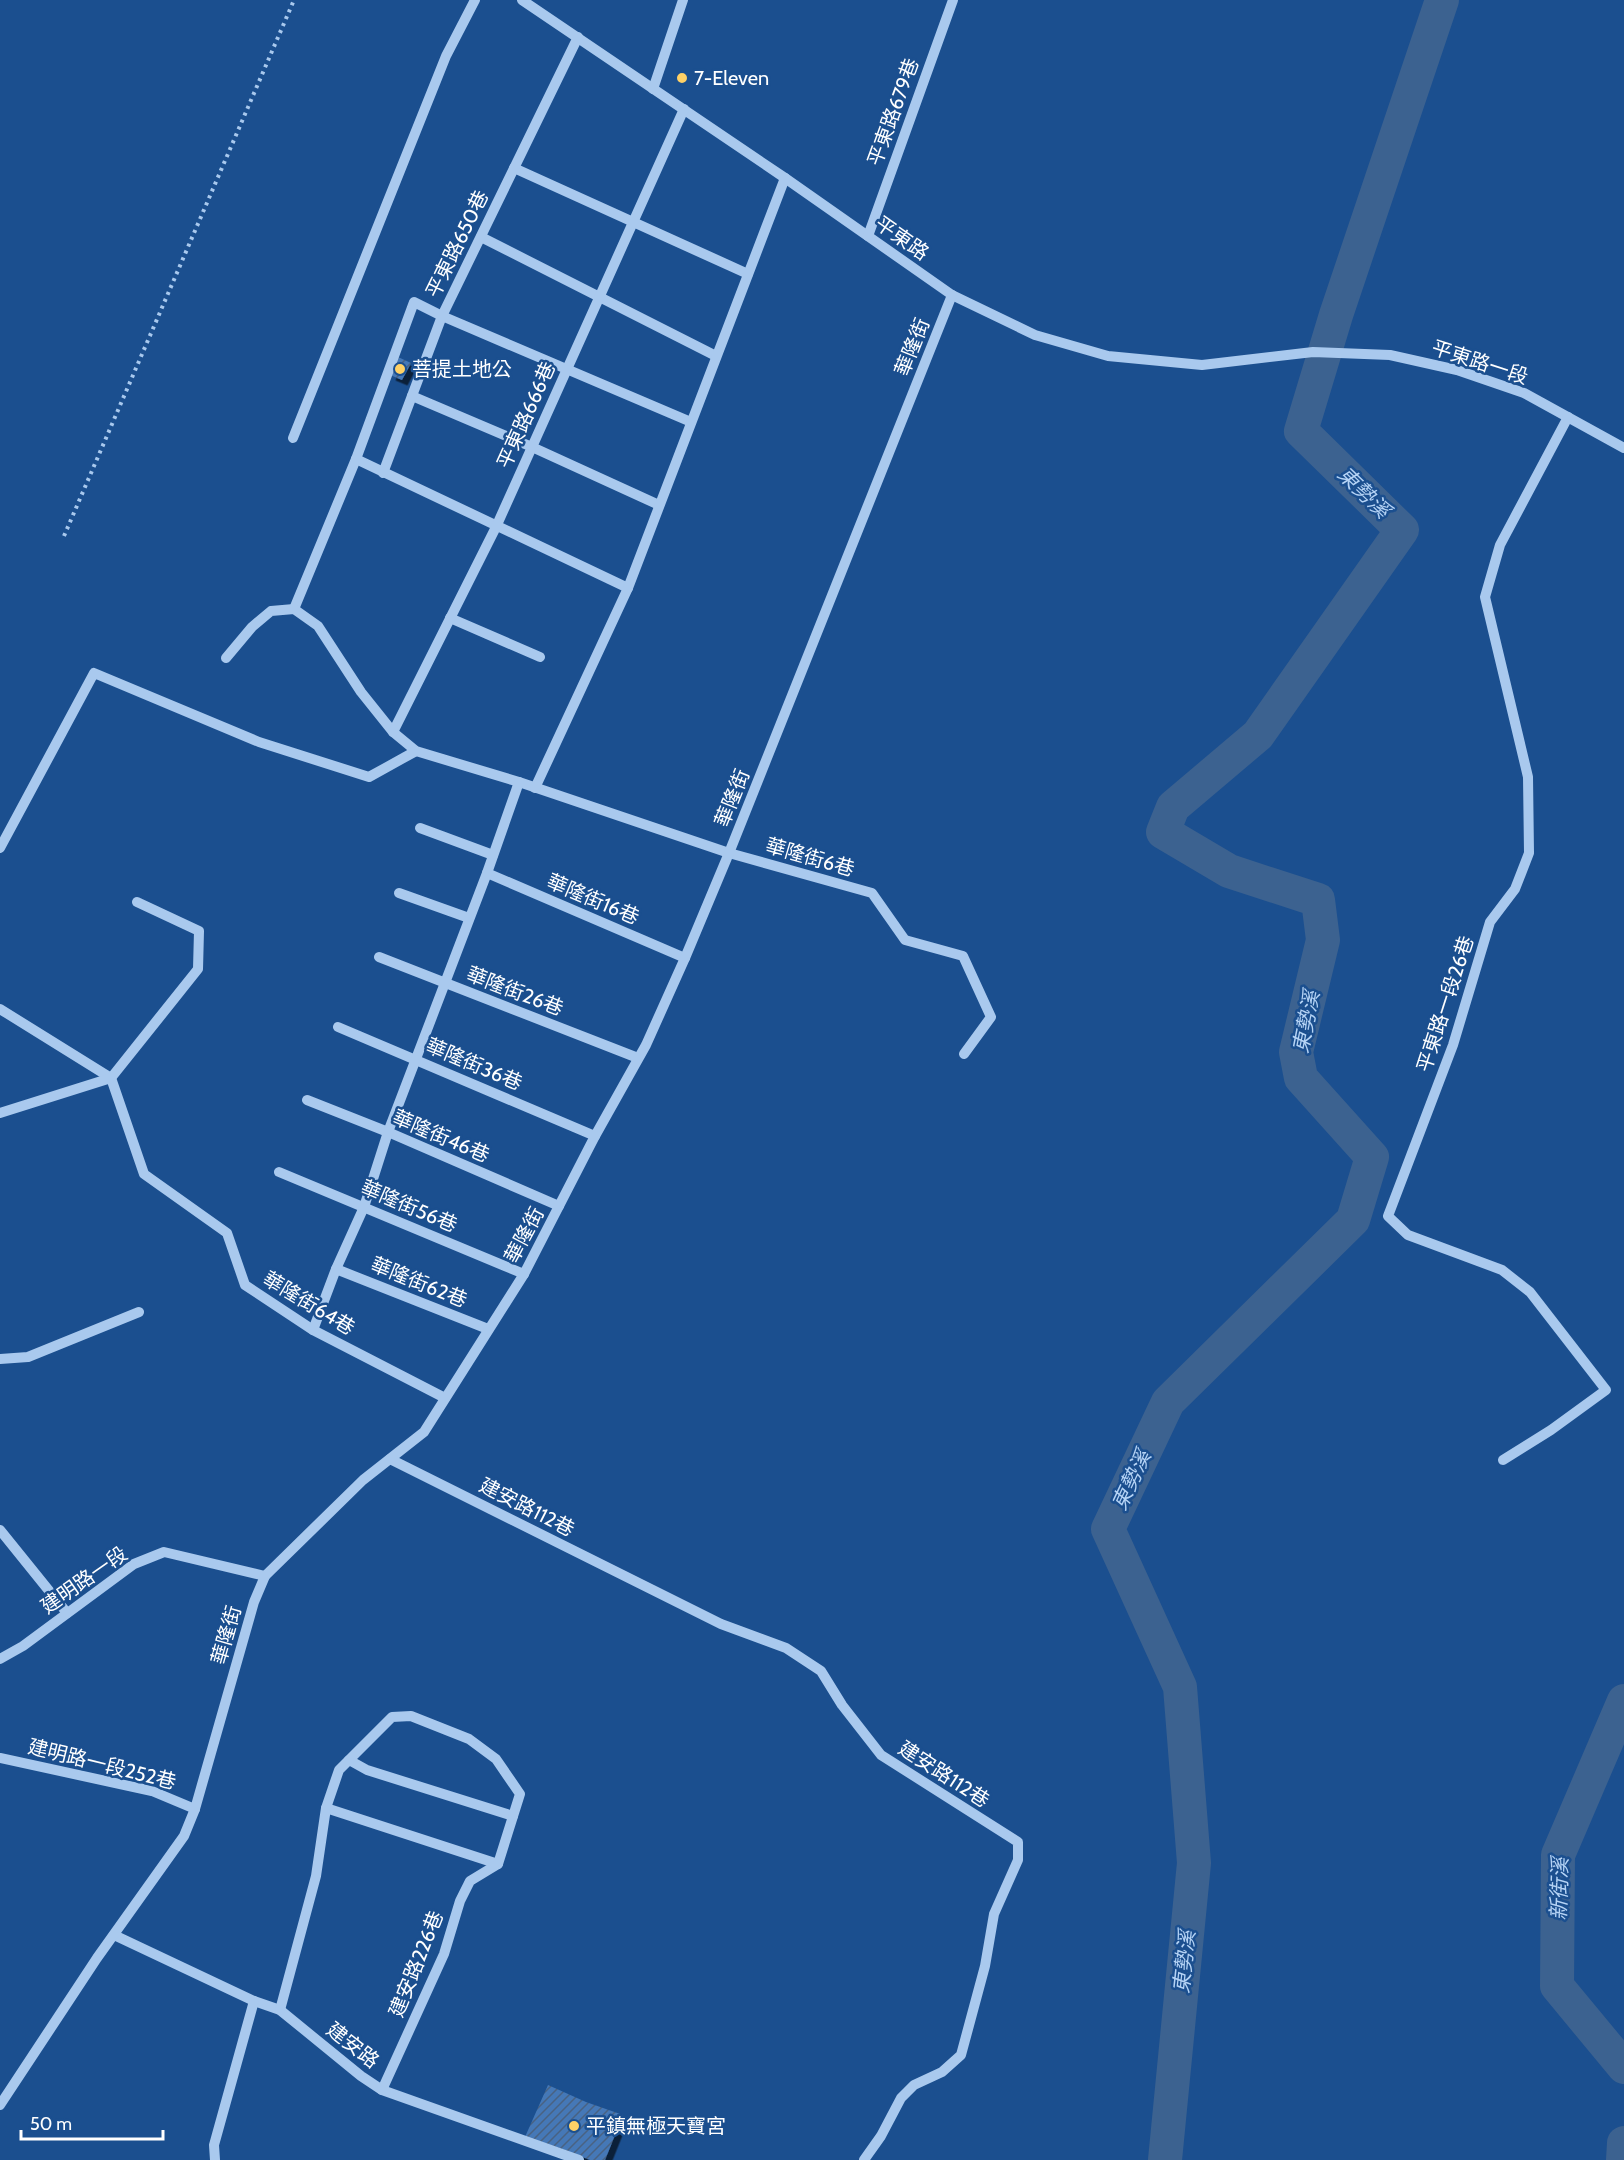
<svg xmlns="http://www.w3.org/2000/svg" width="1624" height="2160" font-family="Cabin,'Noto Sans TC',sans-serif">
<defs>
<pattern id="building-hatch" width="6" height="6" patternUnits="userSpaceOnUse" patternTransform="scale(1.5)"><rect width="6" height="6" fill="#4478b7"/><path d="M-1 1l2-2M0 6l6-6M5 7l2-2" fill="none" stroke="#486282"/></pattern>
<filter id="shadow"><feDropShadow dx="5.5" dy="5.5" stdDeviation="0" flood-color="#0009"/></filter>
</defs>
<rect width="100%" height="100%" fill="#1b4f8f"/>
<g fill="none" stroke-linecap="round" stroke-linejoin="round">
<g stroke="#3c6290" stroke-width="34">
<path d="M1624 1701 1558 1855 1557 1986 1624 2067"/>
<path d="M1165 2160 1194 1863 1180 1687 1108 1529 1168 1402 1353 1220 1372 1157 1301 1078 1296 1052 1323 940 1318 900 1229 871 1163 832 1173 807 1258 735 1402 530 1301 431 1336 315 1442 0"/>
<path d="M1623 2160 1624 2143"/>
</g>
</g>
<g fill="url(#building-hatch)" filter="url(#shadow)">
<path d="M398 357 411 363 402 380 390 375Z"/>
<path d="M548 2085 586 2102 623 2115 605 2160H590L560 2148 525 2137Z"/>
</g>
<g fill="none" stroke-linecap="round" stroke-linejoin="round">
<path stroke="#a9c9ee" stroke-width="4" stroke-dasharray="3 4.5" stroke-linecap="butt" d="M64 536 294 0"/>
<g stroke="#a9c9ee" stroke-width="10">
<path d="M522 0 785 178 952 295 1035 335 1108 356 1202 365 1313 352 1390 355 1457 370 1524 393 1624 448"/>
<path d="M653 89 683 0"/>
<path d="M514 168 748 274"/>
<path d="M868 236 953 0"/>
<path d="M481 237 716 356"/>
<path d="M412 396 532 447 659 505"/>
<path d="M293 438 446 56 475 0"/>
<path d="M356 459 628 588"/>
<path d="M383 473 442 316 578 37"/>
<path d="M294 609 356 459 414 302 442 316 691 422"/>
<path d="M450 618 540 657"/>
<path d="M226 658 252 627 271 611 294 609 318 626 361 692 393 732 416 751 519 782 729 853 872 893 905 940 963 956 991 1017 964 1054"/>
<path d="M393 732 496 527 684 109"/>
<path d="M535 788 628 588 785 178"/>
<path d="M420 828 493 855"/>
<path d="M0 848 94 673 259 742 369 777 416 751"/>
<path d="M487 873 685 958"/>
<path d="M399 893 469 918"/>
<path d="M379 957 638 1058"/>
<path d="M0 1009 111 1078 144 1174 227 1233 245 1285 313 1330 445 1398"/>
<path d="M338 1027 595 1136"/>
<path d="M307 1100 388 1132 559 1206"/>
<path d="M0 1113 111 1078 198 969 199 931 137 902"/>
<path d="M279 1172 524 1274"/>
<path d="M336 1269 488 1329"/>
<path d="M313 1330 336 1269 364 1207 388 1132 487 873 519 782"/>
<path d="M0 1359 28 1357 139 1312"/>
<path d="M390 1459 721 1624 786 1648 821 1671 842 1705 881 1755 1018 1842V1860L994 1914 985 1966 961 2055 942 2072 914 2085 901 2098 881 2136 864 2160"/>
<path d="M1503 1460 1551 1430 1606 1390 1530 1292 1502 1270 1408 1235 1388 1216 1453 1045 1490 922 1515 889 1529 853 1528 777 1485 597 1500 545 1568 417"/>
<path d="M0 1530 67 1613"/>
<path d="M0 1659 23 1646 134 1564 164 1552 265 1576"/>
<path d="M0 1758 152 1791 195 1809"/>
<path d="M349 1760 367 1770 513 1816"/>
<path d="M326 1808 498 1864"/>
<path d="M114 1935 254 2001 280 2010 361 2076 382 2090 579 2160"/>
<path d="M280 2010 316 1876 326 1808 339 1770 392 1717 411 1716 469 1739 496 1759 520 1794 498 1864 470 1881 460 1901 444 1954 382 2090"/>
<path d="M0 2105 97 1958 184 1836 195 1809 254 1602 265 1576 363 1480 424 1432 524 1274 595 1136 646 1045 685 958 729 853 952 295"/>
<path d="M215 2160 214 2145 254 2001"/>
</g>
</g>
<g fill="#ffd166" stroke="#1b4f8f" stroke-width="2">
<circle cx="682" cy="78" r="6"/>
<circle cx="400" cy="369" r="6"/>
<circle cx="574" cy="2126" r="6"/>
</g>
<g text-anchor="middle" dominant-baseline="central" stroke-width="5" stroke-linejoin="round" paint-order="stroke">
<g font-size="20" fill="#fff" stroke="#1b4f8f" text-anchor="start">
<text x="694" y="78">7-Eleven</text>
<text x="412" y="369">菩提土地公</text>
<text x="586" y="2126">平鎮無極天寶宮</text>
</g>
<g font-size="20" fill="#fff" stroke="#1b4f8f">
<text transform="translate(893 112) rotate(-70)">平東路679巷</text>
<text transform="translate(902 238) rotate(35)">平東路</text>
<text transform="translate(457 244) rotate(-64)">平東路650巷</text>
<text transform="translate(912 347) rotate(-68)">華隆街</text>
<text transform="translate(1480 362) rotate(18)">平東路一段</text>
<text transform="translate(526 415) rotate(-66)">平東路666巷</text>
<text transform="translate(732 798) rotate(-68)">華隆街</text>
<text transform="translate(810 857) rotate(16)">華隆街6巷</text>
<text transform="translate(593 899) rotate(23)">華隆街16巷</text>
<text transform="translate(515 991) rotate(21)">華隆街26巷</text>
<text transform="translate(1445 1004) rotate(-72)">平東路一段26巷</text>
<text transform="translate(474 1064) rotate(23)">華隆街36巷</text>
<text transform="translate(441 1136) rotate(23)">華隆街46巷</text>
<text transform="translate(409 1206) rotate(23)">華隆街56巷</text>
<text transform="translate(524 1235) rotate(-62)">華隆街</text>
<text transform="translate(419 1282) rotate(22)">華隆街62巷</text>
<text transform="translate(309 1303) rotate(31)">華隆街64巷</text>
<text transform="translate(527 1507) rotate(27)">建安路112巷</text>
<text transform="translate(84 1580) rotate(-35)">建明路一段</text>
<text transform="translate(226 1635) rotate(-74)">華隆街</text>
<text transform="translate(102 1764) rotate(14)">建明路一段252巷</text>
<text transform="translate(944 1774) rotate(33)">建安路112巷</text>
<text transform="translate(416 1964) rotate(-68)">建安路226巷</text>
<text transform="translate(353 2045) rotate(38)">建安路</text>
</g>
<g font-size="21" font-style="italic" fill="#b5d3f5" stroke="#1b4f8f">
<text transform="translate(1364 492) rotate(44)">東勢溪</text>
<text transform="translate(1306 1022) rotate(-79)">東勢溪</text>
<text transform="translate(1131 1480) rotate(-65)">東勢溪</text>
<text transform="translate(1559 1889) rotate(-88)">新街溪</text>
<text transform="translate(1184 1962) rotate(-84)">東勢溪</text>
</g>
</g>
<path d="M21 2130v9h142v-9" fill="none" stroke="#ffffff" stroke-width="3"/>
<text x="30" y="2130" font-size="18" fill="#ffffff" stroke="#1b4f8f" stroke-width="4.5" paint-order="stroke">50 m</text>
</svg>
